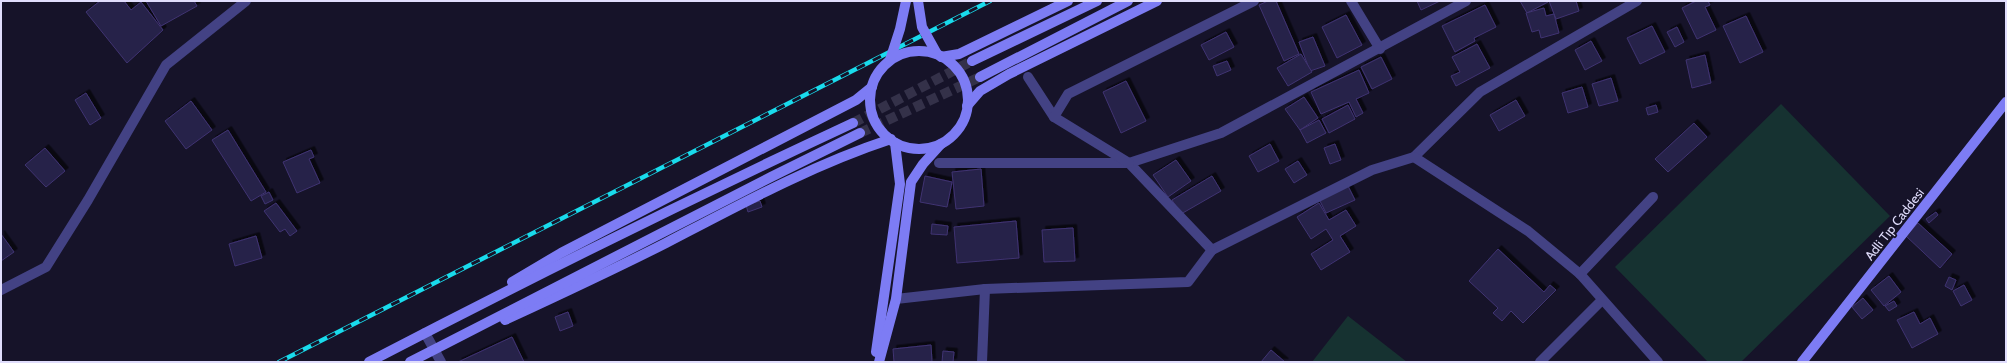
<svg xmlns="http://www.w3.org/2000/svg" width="2007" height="363" font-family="Cabin,sans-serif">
<defs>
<filter id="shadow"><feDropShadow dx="3.5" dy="-3.5" stdDeviation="0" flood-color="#0009"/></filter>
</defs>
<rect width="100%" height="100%" fill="#161329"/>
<g fill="#163231">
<path d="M1781 104 1890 216 1741 362H1708L1615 267Z"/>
<path d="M1348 316 1407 362H1312Z"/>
</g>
<g fill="#282048" stroke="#3f3472" filter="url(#shadow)">
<path d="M100 1H124L131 10 141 2 163 30 127 63 86 12Z"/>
<path d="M146 1H194L197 6 161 26Z"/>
<path d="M1268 1H1276L1299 54 1284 61 1259 5Z"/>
<path d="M1417 1H1440L1421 10Z"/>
<path d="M1520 1H1547L1548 2 1527 13Z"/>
<path d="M1549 1H1576L1579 11 1556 19Z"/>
<path d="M1696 1H1708L1710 5 1705 7 1716 30 1697 39 1682 8Z"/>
<path d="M1485 5 1496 27 1474 38 1475 41 1455 52 1442 26Z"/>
<path d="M1544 8 1546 16 1554 14 1559 33 1541 38 1539 30 1532 32 1526 13Z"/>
<path d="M1346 15 1362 45 1337 58 1322 27Z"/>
<path d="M1746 16 1763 52 1740 63 1723 26Z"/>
<path d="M1652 26 1665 52 1640 64 1627 38Z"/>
<path d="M1677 27 1684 42 1675 47 1667 32Z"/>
<path d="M1226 32 1234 47 1209 60 1201 45Z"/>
<path d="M1313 37 1325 66 1310 71 1299 42Z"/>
<path d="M1591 41 1602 61 1585 70 1575 50Z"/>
<path d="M1477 44 1490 68 1456 86 1451 76 1460 72 1452 57Z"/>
<path d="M1301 54 1312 72 1288 86 1277 68Z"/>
<path d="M1705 55 1711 83 1692 88 1686 60Z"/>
<path d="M1381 57 1392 79 1372 89 1361 67Z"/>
<path d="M1227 61 1231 70 1217 76 1213 66Z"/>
<path d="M1359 70 1369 93 1356 99 1363 113 1356 117 1349 102 1321 114 1311 92Z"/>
<path d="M1611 78 1618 101 1599 106 1592 84Z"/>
<path d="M1126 81 1146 121 1121 133 1103 92Z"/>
<path d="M1582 87 1588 107 1568 113 1562 93Z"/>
<path d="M86 93 101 118 90 125 75 100Z"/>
<path d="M1304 97 1318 118 1300 130 1285 109Z"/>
<path d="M1516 100 1525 116 1499 131 1490 115Z"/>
<path d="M191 101 212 130 186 149 165 121Z"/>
<path d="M1348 105 1355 119 1329 133 1322 119Z"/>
<path d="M1656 105 1658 112 1648 115 1646 108Z"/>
<path d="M1319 120 1326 133 1307 143 1300 130Z"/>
<path d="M1694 123 1707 137 1668 172 1655 159Z"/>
<path d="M228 130 266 192 251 201 212 140Z"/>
<path d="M1270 144 1279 161 1258 172 1249 156Z"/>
<path d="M1335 144 1341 160 1330 164 1324 148Z"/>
<path d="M45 148 65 171 46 187 25 165Z"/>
<path d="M311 150 314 157 309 159 320 183 297 193 283 162Z"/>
<path d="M1176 160 1191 181 1168 197 1153 175Z"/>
<path d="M1298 161 1307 175 1294 183 1285 169Z"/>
<path d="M981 169 984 206 956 209 952 172Z"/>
<path d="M925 176 952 182 947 207 920 202Z"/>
<path d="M1212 176 1221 191 1181 214 1172 200Z"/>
<path d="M1348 186 1355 200 1326 213 1319 199Z"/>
<path d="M269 192 273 200 265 204 261 196Z"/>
<path d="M760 201 762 207 748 212 746 205Z"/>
<path d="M276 203 297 231 290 236 285 229 280 232 264 211Z"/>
<path d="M1319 203 1329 220 1346 210 1356 226 1340 236 1350 252 1321 270 1311 254 1333 240 1326 229 1311 239 1297 217Z"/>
<path d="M1936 212 1938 215 1929 223 1926 219Z"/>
<path d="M1016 221 1019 258 957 263 954 227Z"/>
<path d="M1918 223 1952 254 1940 268 1906 236Z"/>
<path d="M932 224 948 226 947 235 931 234Z"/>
<path d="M1073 228 1075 261 1044 262 1042 230Z"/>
<path d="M1 234 14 252 1 261Z"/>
<path d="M256 236 262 258 235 266 229 244Z"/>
<path d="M1498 249 1544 292 1550 285 1556 290 1523 323 1511 311 1502 321 1493 313 1498 308 1469 281Z"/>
<path d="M1889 276 1901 292 1884 306 1871 290Z"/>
<path d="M1949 277 1956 280 1952 290 1945 286Z"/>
<path d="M1964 285 1972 300 1961 306 1953 291Z"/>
<path d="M1863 298 1873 310 1862 319 1852 307Z"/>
<path d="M1894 301 1897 306 1889 311 1885 306Z"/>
<path d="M568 312 573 326 560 331 555 317Z"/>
<path d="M1914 312 1920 324 1930 318 1938 334 1912 348 1897 320Z"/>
<path d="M512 337 524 362H458Z"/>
<path d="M931 345 932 362H894L893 349Z"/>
<path d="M1271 350 1285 362H1261Z"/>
<path d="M943 351 954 352 953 362H942Z"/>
</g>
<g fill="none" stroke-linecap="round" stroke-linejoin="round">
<g stroke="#343149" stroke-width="10" stroke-dasharray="10 5" stroke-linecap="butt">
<path d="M853 123 972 61"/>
<path d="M860 133 980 77"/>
</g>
<g stroke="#434284" stroke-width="10">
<path d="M1351 1 1380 49"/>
<path d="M1466 1 1221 133 1129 163 1212 250 1372 170 1414 157 1480 92 1637 1"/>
<path d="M1028 77 1054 117"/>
<path d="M1414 157 1528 231 1580 274 1658 362"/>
<path d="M939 163H1127"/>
<path d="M1129 163 1054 117 1068 94 1254 1"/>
<path d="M1580 274 1653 197"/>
<path d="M1 290 46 267 88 200 166 65 246 1"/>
<path d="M896 299 985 289 1188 282 1212 250"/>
<path d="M425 333 441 362"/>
<path d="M982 362 985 289"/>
<path d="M1540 362 1602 300"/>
</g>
<g stroke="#7d7cf4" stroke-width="10">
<path d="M941 57 959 54 1068 1"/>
<path d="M972 61 1097 1"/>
<path d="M980 77 1128 1"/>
<path d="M967 106 980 91 1009 74 1157 1"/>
<path d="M512 282 561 253 856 100 872 87"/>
<path d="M505 320C559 295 613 270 666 243 739 205 812 165 891 139"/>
<path d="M876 352 900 184 895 143"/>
<path d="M369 362C528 279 690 199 853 123"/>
<path d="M410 362 771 177 860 133"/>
<path d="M879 362 896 299 911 182 923 164 941 144"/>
<path d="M1802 362 2006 102"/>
</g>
<defs>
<path id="rail" d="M279 362 990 1"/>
</defs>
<use href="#rail" stroke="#19dbec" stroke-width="4.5"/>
<use href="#rail" stroke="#161329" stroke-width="3" stroke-dasharray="9" stroke-linecap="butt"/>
<g stroke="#7d7cf4" stroke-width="10">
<path d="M918 1 922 27 937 54"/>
<circle cx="919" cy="100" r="49"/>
<path d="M890 60 900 29 906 1"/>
</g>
</g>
<g text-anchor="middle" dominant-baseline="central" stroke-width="3.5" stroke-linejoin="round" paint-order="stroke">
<g font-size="13" fill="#e0ddfc" stroke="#161329">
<text transform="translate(1894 224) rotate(-52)">Adli Tıp Caddesi</text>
</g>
</g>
<rect width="2007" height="363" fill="none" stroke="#e0ddfc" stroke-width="4"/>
</svg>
